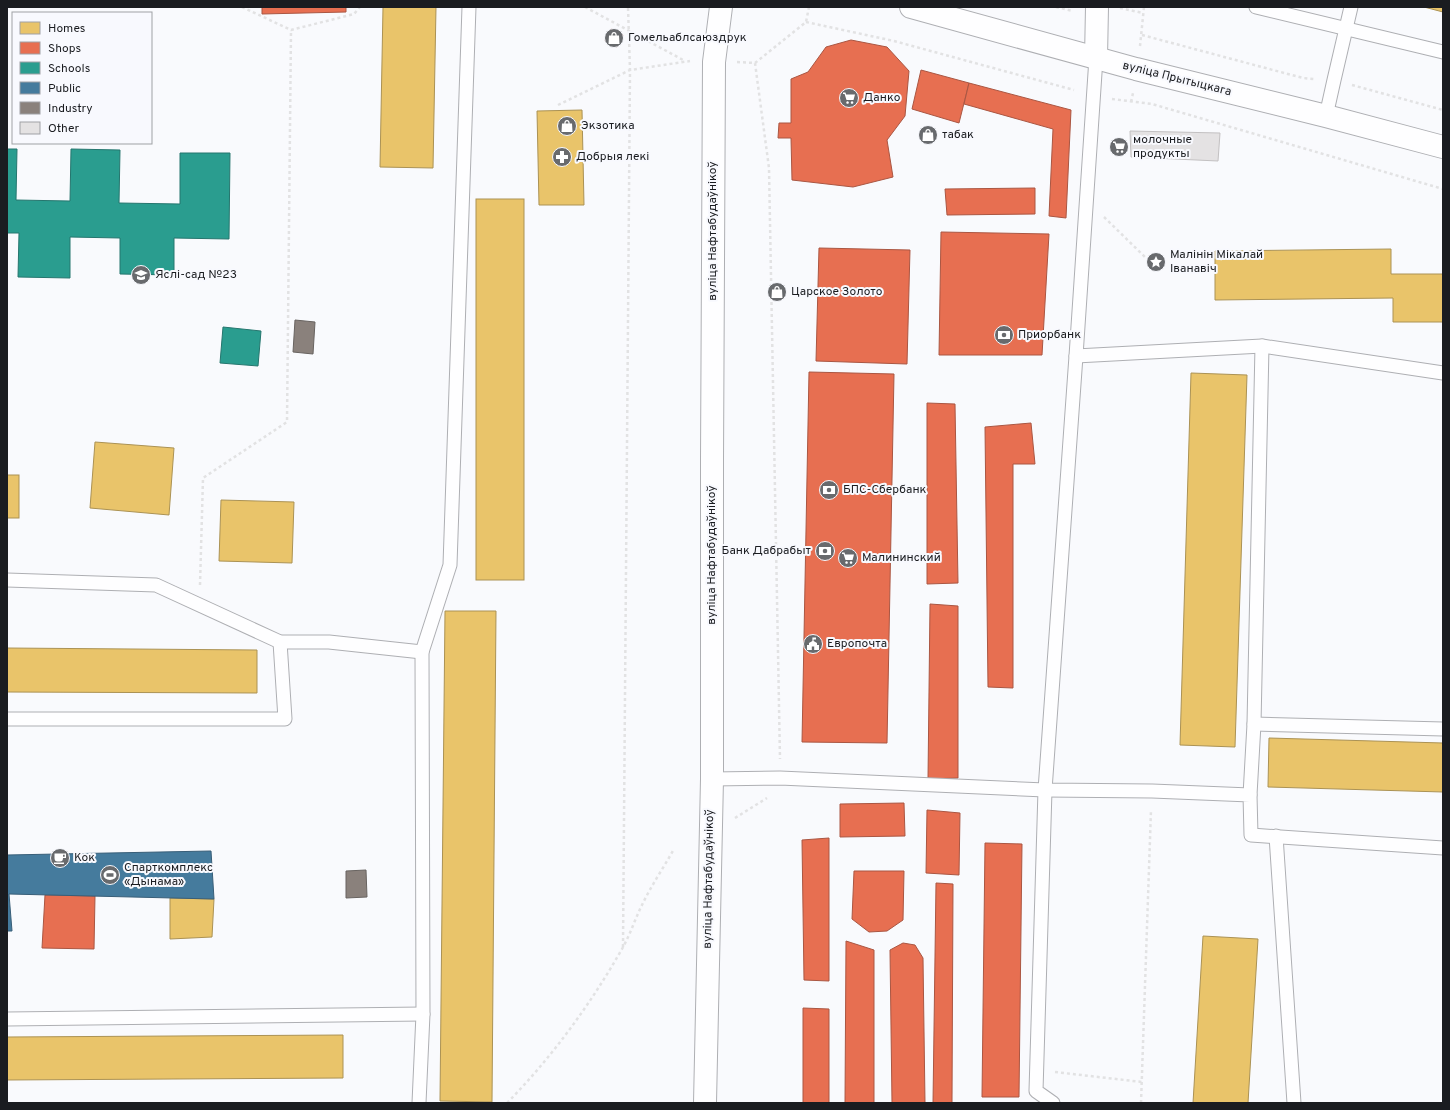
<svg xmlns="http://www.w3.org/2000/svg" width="1450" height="1110" font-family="Overpass,sans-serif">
<rect width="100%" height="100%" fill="#f9fafd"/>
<g fill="#e9c46a" stroke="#ab9254">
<path d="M383 7H436L433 168 380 167Z"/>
<path d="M1424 7H1443V12Z"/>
<path d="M582 110 584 205H539L537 111Z"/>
<rect x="476" y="199" width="48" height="381"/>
<path d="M1391 249V274H1443V322H1393V298L1215 300V251Z"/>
<path d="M1191 373 1247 375 1235 747 1180 745Z"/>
<path d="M95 442 174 448 169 515 90 508Z"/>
<rect x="7" y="475" width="12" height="43"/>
<path d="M221 500 294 502 292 563 219 561Z"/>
<path d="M445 611H496L492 1102 440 1101Z"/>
<path d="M7 648 257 650V693L7 692Z"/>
<path d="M1269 738 1443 743V792L1268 787Z"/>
<path d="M170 898 214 899 212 937 170 939Z"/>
<path d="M1203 936 1258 939 1248 1103H1193Z"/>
<path d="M343 1035V1078L7 1080V1037Z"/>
</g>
<g fill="#e76f51" stroke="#aa5642">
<path d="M262 7H346V12L262 14Z"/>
<path d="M611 29 623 35 617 47 605 41Z"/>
<path d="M851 40 887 47 909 71 905 116 887 140 893 177 853 187 792 180 791 138H778L779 123H791V79L808 72 826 47Z"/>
<path d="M921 70 969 83 959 123 912 109Z"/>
<path d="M969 83 1071 110 1066 218 1049 216 1053 129 964 104Z"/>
<path d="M1035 188V214L947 215 945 189Z"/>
<path d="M941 232 1049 234 1042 355H939Z"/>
<path d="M819 248 910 250 907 364 816 361Z"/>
<path d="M809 372 894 374 887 743 802 742Z"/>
<path d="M927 403 955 404 958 583 927 584Z"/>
<path d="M1031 423 1035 464H1013V688L988 687 985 427Z"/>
<path d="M930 604 958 606V778L928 779Z"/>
<path d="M904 803 905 836 840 837V804Z"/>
<path d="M927 810 960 813 959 875 926 873Z"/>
<path d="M829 838V981L804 980 802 840Z"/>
<path d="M985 843 1022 844 1019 1097H982Z"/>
<path d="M854 871H904L903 920 887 931 869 932 852 919Z"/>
<path d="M936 883 953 884 952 1103H933Z"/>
<path d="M45 895 95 896 94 949 42 948Z"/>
<path d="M846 941 874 950V1103H845Z"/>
<path d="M903 943 915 945 923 958 925 1103H892L890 950Z"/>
<path d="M803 1008 829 1009V1103H803Z"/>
</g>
<g fill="#2a9d8f" stroke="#25766e">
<path d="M7 149H17L16 200 70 201 71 149 120 150 119 203 180 204V153H230L229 239 174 238V275L120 274V238L70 237V278L18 277 19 233H7Z"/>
<path d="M223 327 261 331 258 366 220 363Z"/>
</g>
<path fill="#457b9d" stroke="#385e78" d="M211 851 214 899 9 894 12 931H7V855Z"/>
<g fill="#8a817c" stroke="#686360">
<path d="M295 320 315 322 313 354 293 352Z"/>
<path d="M366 870 367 897 346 898V871Z"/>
</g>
<path fill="#e4e2e3" stroke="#c3c1c2" d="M1130 131 1220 133 1218 161 1131 157Z"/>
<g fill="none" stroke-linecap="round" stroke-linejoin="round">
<defs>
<g id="service">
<path d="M1256 7 1443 52"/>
<path d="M1326 116 1334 80 1351 7"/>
<path d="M1076 356 1262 346 1443 373"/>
<path d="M7 580 156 585 280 642H329L422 652"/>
<path d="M7 719H285L280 642"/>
<path d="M1254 724 1443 729"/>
<path d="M712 779 780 778 1045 790 1152 791 1250 795 1251 835 1443 848"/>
<path d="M1250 795 1254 724 1262 346"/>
<path d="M1276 836 1294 1103"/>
<path d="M7 1019 423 1014"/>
<path d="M419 1103 423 1014 422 652 450 565 469 7"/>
<path d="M1053 1103 1036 1091 1045 790 1076 356 1096 58"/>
</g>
<path id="minor" d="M1096 58 1097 7"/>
<path id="tertiary" d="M911 7 1136 69 1326 116 1443 147"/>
<path id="secondary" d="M705 1103 712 779V461L714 62 721 7"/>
</defs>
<use href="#service" stroke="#aeafb3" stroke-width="15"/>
<use href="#minor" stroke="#aeafb3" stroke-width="24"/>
<use href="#tertiary" stroke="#aeafb3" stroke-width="24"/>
<use href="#secondary" stroke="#aeafb3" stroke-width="24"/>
<g stroke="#e2e2e3" stroke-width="2.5" stroke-dasharray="3 3" stroke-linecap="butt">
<path d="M242 7 291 30 354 14 360 7"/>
<path d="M585 7 685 61"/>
<path d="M1056 7 1073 11"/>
<path d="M1120 8 1143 13"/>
<path d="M806 22 894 41 1074 90"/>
<path d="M1142 35 1303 78 1314 79"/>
<path d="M1140 46 1144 7"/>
<path d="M737 62 755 63 769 168 780 759"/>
<path d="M755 63 806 22 809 7"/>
<path d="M1352 85 1443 110"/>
<path d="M1112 99 1152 104 1443 189"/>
<path d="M1131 102 1133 93"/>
<path d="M558 105 630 70 690 61"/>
<path d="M1104 217 1146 258"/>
<path d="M200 585 203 478 287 422 291 30"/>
<path d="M735 818 767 798"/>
<path d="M623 947 630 70 628 7"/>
<path d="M1055 1072 1142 1082"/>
<path d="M507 1103C552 1057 590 1005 622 949 630 935 635 919 642 905 651 886 664 867 674 849"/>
<path d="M1141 1103 1151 810"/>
</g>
<use href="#service" stroke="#fefeff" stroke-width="13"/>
<use href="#minor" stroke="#fefeff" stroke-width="22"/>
<use href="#tertiary" stroke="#fefeff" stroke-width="22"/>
<use href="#secondary" stroke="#fefeff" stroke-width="22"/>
</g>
<defs>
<symbol id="shop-disc" viewBox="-11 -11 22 22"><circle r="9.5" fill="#686a6d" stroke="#f8f9fe"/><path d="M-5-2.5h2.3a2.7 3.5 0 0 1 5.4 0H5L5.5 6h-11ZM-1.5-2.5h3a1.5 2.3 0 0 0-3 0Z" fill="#fff"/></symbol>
<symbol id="supermarket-disc" viewBox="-11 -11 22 22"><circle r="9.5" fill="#686a6d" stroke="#f8f9fe"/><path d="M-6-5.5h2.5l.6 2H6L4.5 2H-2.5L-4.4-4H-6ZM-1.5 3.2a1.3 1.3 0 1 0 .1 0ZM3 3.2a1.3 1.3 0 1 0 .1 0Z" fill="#fff"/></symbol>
<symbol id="pharmacy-disc" viewBox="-11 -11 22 22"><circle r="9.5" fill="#686a6d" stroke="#f8f9fe"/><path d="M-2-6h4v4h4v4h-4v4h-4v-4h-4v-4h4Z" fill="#fff"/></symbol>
<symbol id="sight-disc" viewBox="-11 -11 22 22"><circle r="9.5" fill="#686a6d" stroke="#f8f9fe"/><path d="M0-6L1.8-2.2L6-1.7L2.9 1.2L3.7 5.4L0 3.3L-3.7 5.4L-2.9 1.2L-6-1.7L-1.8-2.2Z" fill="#fff"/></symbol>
<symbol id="school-disc" viewBox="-11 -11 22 22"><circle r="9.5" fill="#686a6d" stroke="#f8f9fe"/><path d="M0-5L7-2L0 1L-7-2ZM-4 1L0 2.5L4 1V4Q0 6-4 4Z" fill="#fff"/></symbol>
<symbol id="bank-disc" viewBox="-11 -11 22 22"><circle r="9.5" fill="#686a6d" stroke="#f8f9fe"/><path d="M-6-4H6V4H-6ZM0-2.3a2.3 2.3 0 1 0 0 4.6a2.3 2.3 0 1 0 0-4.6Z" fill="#fff"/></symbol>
<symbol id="civic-disc" viewBox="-11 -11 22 22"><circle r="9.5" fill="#686a6d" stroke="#f8f9fe"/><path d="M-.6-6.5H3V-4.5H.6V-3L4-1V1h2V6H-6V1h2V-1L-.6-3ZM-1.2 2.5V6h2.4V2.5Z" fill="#fff"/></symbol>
<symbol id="cafe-disc" viewBox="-11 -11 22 22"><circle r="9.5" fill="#686a6d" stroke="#f8f9fe"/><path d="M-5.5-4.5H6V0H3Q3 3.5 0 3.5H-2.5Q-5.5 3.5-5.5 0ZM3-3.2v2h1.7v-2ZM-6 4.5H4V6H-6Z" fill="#fff"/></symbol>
<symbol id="stadium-disc" viewBox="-11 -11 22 22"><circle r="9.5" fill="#686a6d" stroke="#f8f9fe"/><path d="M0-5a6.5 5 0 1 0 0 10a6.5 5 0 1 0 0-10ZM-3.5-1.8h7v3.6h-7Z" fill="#fff"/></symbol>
</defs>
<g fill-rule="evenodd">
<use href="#shop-disc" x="603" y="27" width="22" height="22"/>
<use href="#supermarket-disc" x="838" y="87" width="22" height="22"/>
<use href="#shop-disc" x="556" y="115" width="22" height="22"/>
<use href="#shop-disc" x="917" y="124" width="22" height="22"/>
<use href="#supermarket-disc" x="1108" y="136" width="22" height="22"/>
<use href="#pharmacy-disc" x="551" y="146" width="22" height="22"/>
<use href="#sight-disc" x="1145" y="251" width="22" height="22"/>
<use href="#school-disc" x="130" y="264" width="22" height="22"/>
<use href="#shop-disc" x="766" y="281" width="22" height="22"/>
<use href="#bank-disc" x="993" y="324" width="22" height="22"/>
<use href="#bank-disc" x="818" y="479" width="22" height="22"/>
<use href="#bank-disc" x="814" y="540" width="22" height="22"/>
<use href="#supermarket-disc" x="837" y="547" width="22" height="22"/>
<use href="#civic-disc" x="802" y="633" width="22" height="22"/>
<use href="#cafe-disc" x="49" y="847" width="22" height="22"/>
<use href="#stadium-disc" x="99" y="864" width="22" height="22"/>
</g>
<g text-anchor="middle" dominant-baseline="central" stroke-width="4" stroke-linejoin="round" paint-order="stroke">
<g font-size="12" fill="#1a1c20" stroke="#f8f9fe" text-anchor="start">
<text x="628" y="38">Гомельаблсаюздрук</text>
<text x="863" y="98">Данко</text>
<text x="581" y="126">Экзотика</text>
<text x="942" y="135">табак</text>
<text x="1133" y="140">молочные<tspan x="1133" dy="14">продукты</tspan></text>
<text x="576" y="157">Добрыя лекі</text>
<text x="1170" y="255">Малінін Мікалай<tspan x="1170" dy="14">Іванавіч</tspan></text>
<text x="155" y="275">Яслі-сад №23</text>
<text x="791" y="292">Царское Золото</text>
<text x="1018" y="335">Приорбанк</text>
<text x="843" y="490">БПС-Сбербанк</text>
<text x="811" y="551" text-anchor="end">Банк Дабрабыт</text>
<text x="862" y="558">Малининский</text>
<text x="827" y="644">Европочта</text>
<text x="74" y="858">Кок</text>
<text x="124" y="868">Спарткомплекс<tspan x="124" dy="14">«Дынама»</tspan></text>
</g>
<g font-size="12" fill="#1a1c20" stroke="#f8f9fe">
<text transform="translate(1177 79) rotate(14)">вуліца Прытыцкага</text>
<text transform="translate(713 231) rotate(-90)">вуліца Нафтабудаўнікоў</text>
<text transform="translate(712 555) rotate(-90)">вуліца Нафтабудаўнікоў</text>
<text transform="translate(709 879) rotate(-89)">вуліца Нафтабудаўнікоў</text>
</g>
</g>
<rect width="1450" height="1110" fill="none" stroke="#1a1c20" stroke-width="16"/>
<rect x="12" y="12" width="140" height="132" fill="#f8f9fe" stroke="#9fa1a5"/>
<rect x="20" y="22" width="20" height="12" fill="#e9c46a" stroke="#9fa1a5"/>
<text x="48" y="32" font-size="12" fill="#1a1c20">Homes</text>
<rect x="20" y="42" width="20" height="12" fill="#e76f51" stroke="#9fa1a5"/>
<text x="48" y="52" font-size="12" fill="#1a1c20">Shops</text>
<rect x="20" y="62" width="20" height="12" fill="#2a9d8f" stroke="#9fa1a5"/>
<text x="48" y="72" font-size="12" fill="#1a1c20">Schools</text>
<rect x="20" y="82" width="20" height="12" fill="#457b9d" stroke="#9fa1a5"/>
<text x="48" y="92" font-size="12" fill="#1a1c20">Public</text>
<rect x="20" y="102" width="20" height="12" fill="#8a817c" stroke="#9fa1a5"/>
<text x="48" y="112" font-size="12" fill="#1a1c20">Industry</text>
<rect x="20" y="122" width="20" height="12" fill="#e4e2e3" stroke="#9fa1a5"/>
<text x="48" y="132" font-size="12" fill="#1a1c20">Other</text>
</svg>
